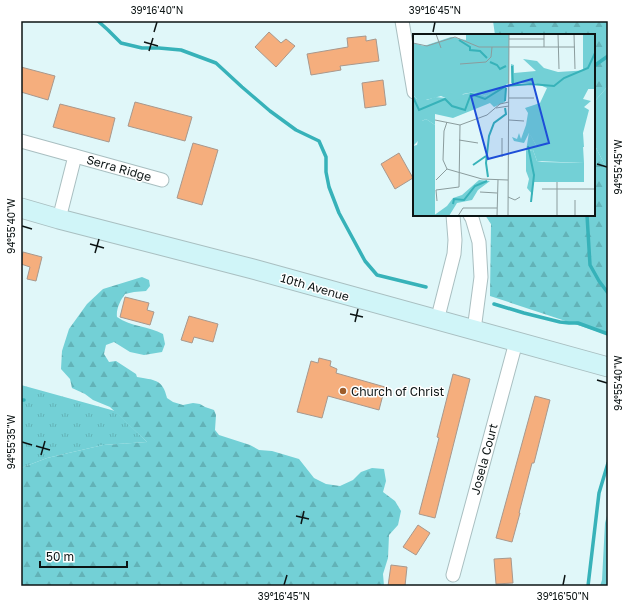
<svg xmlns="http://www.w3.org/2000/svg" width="629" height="607" font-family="'Golos Text',sans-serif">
<defs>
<pattern id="grass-tufts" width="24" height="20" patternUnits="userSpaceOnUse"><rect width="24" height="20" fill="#73d0d6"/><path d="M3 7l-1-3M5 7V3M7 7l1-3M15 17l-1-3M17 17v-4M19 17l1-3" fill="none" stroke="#62b2b7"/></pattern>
<pattern id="forest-firs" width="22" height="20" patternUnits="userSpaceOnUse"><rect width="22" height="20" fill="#73d0d6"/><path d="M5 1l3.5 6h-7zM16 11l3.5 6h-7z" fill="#62b2b7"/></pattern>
</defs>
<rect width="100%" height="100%" fill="#e0f7f9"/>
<path fill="url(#grass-tufts)" d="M21 385 115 411 147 442 103 445 47 458 21 468Z"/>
<g fill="url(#forest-firs)">
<path d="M493 21H608V86L594 102V35H495Z"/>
<path d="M594 144 608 171V335L490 296 491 224 485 215H594Z"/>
<path d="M142 277 149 280 150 286 146 291 134 292 125 294C120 301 116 309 117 317 131 327 149 326 163 334L165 344 162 352 144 355 130 352 114 342 106 345 104 354 109 362 116 361 136 374 137 377C154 380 163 379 167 398L173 402 183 405 193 403 200 404 205 407 214 410 216 415 215 430 219 435 250 445 259 450 272 451 299 459 314 478 326 484 340 486 353 480 361 472 372 468 384 469 386 481 383 492 395 501 401 511 398 525 389 535 388 558 383 574 384 586H21V468L47 458 103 445 147 442 110 407 93 400 85 394 72 388 70 379 61 369 62 351 69 329 87 304 103 289Z"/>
<path d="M608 512V586H600L602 580 605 523Z"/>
</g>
<path fill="#73d0d6" d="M608 86V171L594 144V102Z"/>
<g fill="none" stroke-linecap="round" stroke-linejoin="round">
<g stroke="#37b2b9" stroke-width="3.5">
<path d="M98 21 108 30 121 43 142 48H159L181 50 216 63 242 87 270 111 296 130 319 141 326 157V172L329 187 339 213 365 261 377 275 426 287"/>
<path d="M594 66 608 56"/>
<path d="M587 215 590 265 599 281 608 293"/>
<path d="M494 304 524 313 560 322 569 323H578L608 334"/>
<path d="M21 400H24"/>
<path d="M588 586 599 493 608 463"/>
</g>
</g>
<g fill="#f5ae7d" stroke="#a8988d">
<path d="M269 32 281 43 286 39 295 46 276 67 255 47Z"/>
<path d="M366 36V41L376 39 379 61 340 66 341 70 311 75 307 54 348 47 347 38Z"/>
<path d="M21 67 55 76 48 100 21 92Z"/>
<path d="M383 80 386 105 365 108 362 83Z"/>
<path d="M135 102 192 117 185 141 128 126Z"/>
<path d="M60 104 115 118 109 142 53 127Z"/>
<path d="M193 143 218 150 202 205 177 198Z"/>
<path d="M399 153 413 178 395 189 381 164Z"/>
<path d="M23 252 42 257 36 281 27 279 30 267 21 264Z"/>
<path d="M125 297 149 303 147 310 154 312 150 325 120 317Z"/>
<path d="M189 316 218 324 213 342 194 337 192 343 181 340Z"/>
<path d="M319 358 331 361 330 366 337 369 336 373 385 387 379 410 328 396 322 418 297 412 311 361 318 363Z"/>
<path d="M453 374 470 379 435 518 419 514 439 438 437 437Z"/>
<path d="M535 396 550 400 534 463H532L519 513H520L512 542 496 538Z"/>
<path d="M418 525 430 533 416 555 403 547Z"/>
<path d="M511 558 513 583 496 584 494 559Z"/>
<path d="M391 565 407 567 405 586H388Z"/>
</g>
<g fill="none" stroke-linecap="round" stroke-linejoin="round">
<defs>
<g id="street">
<path d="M402 21 414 92"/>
<path d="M21 141 162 180"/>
<path d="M470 215 472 218 479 242 481 277 474 330"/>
<path d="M59 219 75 156"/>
<path d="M437 321 454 254 455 240 453 215"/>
<path d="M453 575 516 342"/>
</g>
<path id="secondary" d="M21 208 59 219 253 269 608 367"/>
</defs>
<use href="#street" stroke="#a9bfc1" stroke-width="15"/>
<use href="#secondary" stroke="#a9bfc1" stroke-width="21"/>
<use href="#street" stroke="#fff" stroke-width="13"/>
<use href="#secondary" stroke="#d0f5f8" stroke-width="19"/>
</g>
<path fill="none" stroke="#0c1414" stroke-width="1.5" d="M154 32 157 22M433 32 435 22M144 42 158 46M149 51 153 38M597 164 607 167M22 226 32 229M90 244 104 248M95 253 99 239M350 314 363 317M355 322 358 309M597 380 607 383M22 442 32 445M36 446 50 450M41 455 45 441M296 516 309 519M301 524 304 511M284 585 287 575M563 585 565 575"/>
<circle fill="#9e5c2a" stroke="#fff" stroke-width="1.5" cx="343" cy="391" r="4"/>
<g text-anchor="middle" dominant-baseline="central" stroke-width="3" stroke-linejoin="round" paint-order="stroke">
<g font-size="12" fill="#0c1414" stroke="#fff">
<text transform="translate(119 168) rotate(16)">Serra Ridge</text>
<text transform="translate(315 287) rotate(16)">10th Avenue</text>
<text transform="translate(484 459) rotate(-75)">Josela Court</text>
</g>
<g font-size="12" fill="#0c1414" stroke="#fff" text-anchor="start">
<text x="351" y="391">Church of Christ</text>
</g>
</g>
<g transform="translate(413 34)">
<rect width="182" height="182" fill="#e0f7f9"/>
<path d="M170 0H182V55H175L170 34ZM13 85 22 91V181L0 182V112L4 111 9 87ZM116 98 124 113 170 112 171 129 124 127 120 116 113 117Z" fill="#73d0d6"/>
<path d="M110 25 124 27 131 34 145 38 176 36 179 48 170 65 178 67 171 73 176 76 170 99 171 113H124L116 99 111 109 101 107 99 103 104 105 106 99 108 105 113 91 115 79 112 74 127 69 134 54 122 49H98V30L101 31V39L123 37ZM93 49 92 68 81 73 77 69 40 84 22 80V91L13 85 9 87V103L0 112V61L4 65 14 66 22 63 34 64 61 58 73 62ZM120 116 124 127 129 128 171 129V148H120V161L114 154 116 145 113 137V117ZM66 146 77 147 65 156 59 166 44 169 36 182H20L34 172 40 164 49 161Z" fill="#73d0d6"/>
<path d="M53 0H96V49L73 62 61 58 50 60 47 65 40 67 28 62 9 67 4 65 0 61V9L11 12 38 3 53 6Z" fill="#73d0d6"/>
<path fill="none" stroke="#37b2b9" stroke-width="2" d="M46 6 57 13V16L67 17 74 24M77 28 84 31 87 35 93 32M99 32 100 51M0 63 6 76 32 65 39 72 52 76 58 60 72 65 93 52 118 50 141 52 151 44 175 34 182 19M92 67 93 54M115 112 121 141 118 168M60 131 73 122M75 143 73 129 76 102 81 89 93 80 92 74M40 170 41 165 51 166 62 152 74 147"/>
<path fill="none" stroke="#8b9c9d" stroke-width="1" d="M23 0 28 14M145 0 146 35M161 0 162 35M96 5H131M0 9 14 12 42 3 66 13H162M131 13V0M47 30 73 28 78 23 79 13M96 64H121M83 74 96 72M22 86 47 91 74 81 87 70 96 68M96 86 111 87M34 88 31 97 30 126 34 135 69 145 95 146M46 106 65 109M89 123V104M23 146 34 135M129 155H182M67 158 84 159M95 163 102 166 107 163M162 166V182M182 166V182M24 167 23 156 46 153 47 91M45 182 50 174H84M84 182 85 146M95 182 96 0M144 182V148"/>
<path fill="#1d4ed8" fill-opacity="0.15" stroke="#1d4ed8" stroke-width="2" d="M119 45 136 109 75 125 58 62Z"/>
<rect width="182" height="182" fill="none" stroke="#0c1414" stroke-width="2"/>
</g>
<rect width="629" height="607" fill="none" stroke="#ffffff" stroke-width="44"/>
<path d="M40 561v6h87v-6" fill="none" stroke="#0c1414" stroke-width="2"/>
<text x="46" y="561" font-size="12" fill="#0c1414" stroke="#ffffff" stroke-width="3" paint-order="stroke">50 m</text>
<rect x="22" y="22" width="585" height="563" fill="none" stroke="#0c1414" stroke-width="1.5"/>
<g font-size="10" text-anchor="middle" fill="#0c1414">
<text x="157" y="14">39°16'40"N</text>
<text x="435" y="14">39°16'45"N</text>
<text transform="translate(618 167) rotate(-90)" y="4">94°55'45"W</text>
<text transform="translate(11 226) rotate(-90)" y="4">94°55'40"W</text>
<text transform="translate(618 383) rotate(-90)" y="4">94°55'40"W</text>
<text transform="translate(11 442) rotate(-90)" y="4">94°55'35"W</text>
<text x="284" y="600">39°16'45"N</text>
<text x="563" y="600">39°16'50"N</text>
</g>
</svg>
